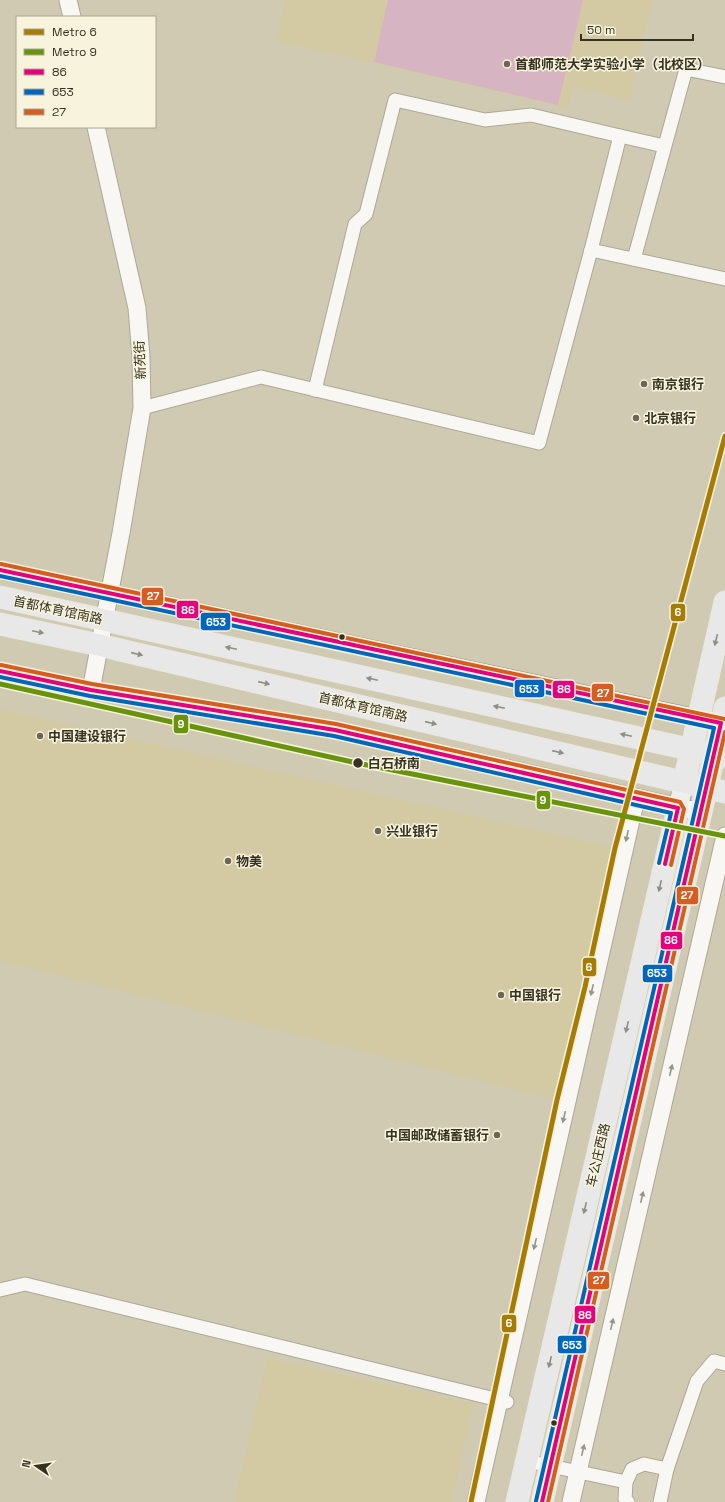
<svg xmlns="http://www.w3.org/2000/svg" width="725" height="1502" font-family="'Space Grotesk','Noto Sans SC',sans-serif">
<rect width="100%" height="100%" fill="#d0cab3"/>
<g fill="#d3caa4">
<path d="M285 0H653L630 100 573 87 568 108 276 41Z"/>
<path d="M0 709 615 848 557 1100 0 961Z"/>
<path d="M267 1358 474 1403 452 1502H234Z"/>
</g>
<path fill="#d7b4c1" d="M388 0H583L558 105 374 62Z"/>
<g fill="none" stroke-linecap="round" stroke-linejoin="round">
<defs>
<g id="minor">
<path d="M620 136 664 146"/>
<path d="M634 259 686 69 725 77"/>
<path d="M315 390 355 224 366 214 395 100 485 120 531 115 620 136 591 250"/>
<path d="M142 408 261 377 539 443 591 250 725 279"/>
<path d="M0 1290 25 1284 507 1402"/>
<path d="M527 1461 626 1482"/>
<path d="M667 1469 697 1381 714 1361 725 1364"/>
<path d="M628 1502 625 1499 626 1482 632 1469 644 1464 667 1469 660 1502"/>
</g>
<g id="tertiary">
<path d="M68 0 72 17"/>
<path d="M0 570 721 723"/>
<path d="M0 671 91 690 335 730 701 812"/>
<path d="M91 690 121 533 142 408 141 357 137 308 96 127"/>
<path d="M476 1502 636 798"/>
<path d="M571 1502 725 836"/>
</g>
<path id="secondary" d="M678 808 684 782"/>
<g id="primary">
<path d="M0 597 725 757"/>
<path d="M0 624 99 645 725 792"/>
<path d="M684 782 725 602"/>
<path d="M517 1502 678 808"/>
<path d="M542 1502 725 708"/>
</g>
</defs>
<use href="#minor" stroke="#ada896" stroke-width="15"/>
<use href="#tertiary" stroke="#ada896" stroke-width="19"/>
<use href="#secondary" stroke="#ada896" stroke-width="21"/>
<use href="#primary" stroke="#eae7dd" stroke-width="23"/>
<use href="#minor" stroke="#f8f7f4" stroke-width="13"/>
<use href="#tertiary" stroke="#f8f7f4" stroke-width="17"/>
<use href="#secondary" stroke="#f0efee" stroke-width="19"/>
<use href="#primary" stroke="#e8e8e9" stroke-width="21"/>
<defs>
<g id="bus-1">
<path d="M0 570 721 723 542 1502"/>
<path d="M0 671 91 690 335 730 678 808 665 864"/>
</g>
<g id="bus-2">
<path d="M0 576 714 728 536 1501"/>
<path d="M0 677 90 696 334 736 671 813 659 863"/>
</g>
<g id="bus-3">
<path d="M1 564 725 719"/>
<path d="M1 665 92 684 336 724 680 802 684 809 671 865"/>
<path d="M548 1502 725 732"/>
</g>
</defs>
<use href="#bus-1" stroke="#f8f3dd" stroke-width="7"/>
<use href="#bus-2" stroke="#f8f3dd" stroke-width="7"/>
<use href="#bus-3" stroke="#f8f3dd" stroke-width="7"/>
<use href="#bus-1" stroke="#e5007d" stroke-width="4"/>
<use href="#bus-2" stroke="#0065bd" stroke-width="4"/>
<use href="#bus-3" stroke="#d65d22" stroke-width="4"/>
<defs>
<path id="metro-1" d="M471 1502 557 1100 585 987 615 848 725 436"/>
<path id="metro-2" d="M0 684 357 763 725 836"/>
</defs>
<use href="#metro-1" stroke="#f8f3dd" stroke-width="8"/>
<use href="#metro-2" stroke="#f8f3dd" stroke-width="8"/>
<use href="#metro-1" stroke="#a77c05" stroke-width="5"/>
<use href="#metro-2" stroke="#67930d" stroke-width="5"/>
</g>
<defs><path id="oneway-solid" d="M-6-.8H1V-3.2L6.5 0L1 3.2V.8H-6Z"/></defs>
<g fill="#8f8d85">
<use href="#oneway-solid" transform="translate(38 632) rotate(12)"/>
<use href="#oneway-solid" transform="translate(716 640) rotate(103)"/>
<use href="#oneway-solid" transform="translate(231 648) rotate(-168)"/>
<use href="#oneway-solid" transform="translate(137 654) rotate(13)"/>
<use href="#oneway-solid" transform="translate(372 679) rotate(-168)"/>
<use href="#oneway-solid" transform="translate(264 683) rotate(13)"/>
<use href="#oneway-solid" transform="translate(499 707) rotate(-168)"/>
<use href="#oneway-solid" transform="translate(431 723) rotate(13)"/>
<use href="#oneway-solid" transform="translate(626 735) rotate(-168)"/>
<use href="#oneway-solid" transform="translate(558 752) rotate(13)"/>
<use href="#oneway-solid" transform="translate(660 886) rotate(103)"/>
<use href="#oneway-solid" transform="translate(627 1027) rotate(103)"/>
<use href="#oneway-solid" transform="translate(585 1208) rotate(103)"/>
<use href="#oneway-solid" transform="translate(550 1362) rotate(103)"/>
</g>
<g fill="#97948a">
<use href="#oneway-solid" transform="translate(627 836) rotate(103)"/>
<use href="#oneway-solid" transform="translate(592 990) rotate(103)"/>
<use href="#oneway-solid" transform="translate(671 1070) rotate(-77)"/>
<use href="#oneway-solid" transform="translate(564 1117) rotate(103)"/>
<use href="#oneway-solid" transform="translate(642 1197) rotate(-77)"/>
<use href="#oneway-solid" transform="translate(535 1244) rotate(103)"/>
<use href="#oneway-solid" transform="translate(612 1324) rotate(-77)"/>
<use href="#oneway-solid" transform="translate(583 1450) rotate(-77)"/>
</g>
<g fill="#6c6754" stroke="#f8f3dd" stroke-width="1.5">
<circle cx="507" cy="64" r="4"/>
<circle cx="644" cy="384" r="4"/>
<circle cx="636" cy="418" r="4"/>
<circle cx="40" cy="736" r="4"/>
<circle cx="378" cy="831" r="4"/>
<circle cx="228" cy="861" r="4"/>
<circle cx="501" cy="995" r="4"/>
<circle cx="497" cy="1135" r="4"/>
</g>
<g fill="#363221" stroke="#f8f3dd" stroke-width="1.5">
<circle cx="342" cy="637" r="3.5"/>
<circle cx="358" cy="763" r="5.5"/>
<circle cx="554" cy="1423" r="3.5"/>
</g>
<g text-anchor="middle" dominant-baseline="central" stroke-width="3" stroke-linejoin="round" paint-order="stroke">
<g font-size="13" font-weight="bold" fill="#363221" stroke="#f8f3dd" text-anchor="start">
<text x="515" y="64">首都师范大学实验小学（北校区）</text>
<text x="652" y="384">南京银行</text>
<text x="644" y="418">北京银行</text>
<text x="48" y="736">中国建设银行</text>
<text x="386" y="831">兴业银行</text>
<text x="236" y="861">物美</text>
<text x="509" y="995">中国银行</text>
<text x="489" y="1135" text-anchor="end">中国邮政储蓄银行</text>
</g>
<g font-size="13" fill="#363221" stroke="#f8f3dd">
<text transform="translate(140 360) rotate(-93)">新苑街</text>
<text transform="translate(58 610) rotate(12)">首都体育馆南路</text>
<text transform="translate(363 707) rotate(13)">首都体育馆南路</text>
<text transform="translate(598 1155) rotate(-77)">车公庄西路</text>
</g>
<g font-size="13" font-weight="bold" fill="#363221" stroke="#f8f3dd" text-anchor="start">
<text x="368" y="763">白石桥南</text>
</g>
</g>
<g stroke="#f8f3dd" stroke-width="1.5">
<rect x="141" y="587" width="23" height="19" rx="4" fill="#d65d22"/>
<rect x="176" y="600" width="23" height="19" rx="4" fill="#e5007d"/>
<rect x="670" y="603" width="16" height="19" rx="4" fill="#a77c05"/>
<rect x="200" y="612" width="31" height="19" rx="4" fill="#0065bd"/>
<rect x="514" y="679" width="31" height="19" rx="4" fill="#0065bd"/>
<rect x="552" y="680" width="23" height="19" rx="4" fill="#e5007d"/>
<rect x="591" y="683" width="23" height="19" rx="4" fill="#d65d22"/>
<rect x="173" y="714" width="16" height="20" rx="4" fill="#67930d"/>
<rect x="536" y="790" width="15" height="20" rx="4" fill="#67930d"/>
<rect x="676" y="886" width="23" height="19" rx="4" fill="#d65d22"/>
<rect x="660" y="931" width="23" height="19" rx="4" fill="#e5007d"/>
<rect x="582" y="957" width="15" height="20" rx="4" fill="#a77c05"/>
<rect x="642" y="964" width="31" height="19" rx="4" fill="#0065bd"/>
<rect x="587" y="1271" width="23" height="19" rx="4" fill="#d65d22"/>
<rect x="574" y="1305" width="22" height="19" rx="4" fill="#e5007d"/>
<rect x="501" y="1314" width="16" height="19" rx="4" fill="#a77c05"/>
<rect x="557" y="1335" width="30" height="19" rx="4" fill="#0065bd"/>
</g>
<g font-size="11" text-anchor="middle" font-weight="bold" fill="#fff">
<text x="153" y="600">27</text>
<text x="188" y="614">86</text>
<text x="678" y="616">6</text>
<text x="216" y="626">653</text>
<text x="529" y="693">653</text>
<text x="564" y="693">86</text>
<text x="603" y="697">27</text>
<text x="181" y="728">9</text>
<text x="543" y="804">9</text>
<text x="687" y="899">27</text>
<text x="671" y="944">86</text>
<text x="589" y="971">6</text>
<text x="657" y="977">653</text>
<text x="599" y="1284">27</text>
<text x="585" y="1319">86</text>
<text x="509" y="1327">6</text>
<text x="572" y="1349">653</text>
</g>
<rect x="16" y="16" width="140" height="112" fill="#f8f3dd" stroke="#aaa692"/>
<rect x="24" y="29" width="20" height="6" fill="#a77c05" stroke="#aaa692"/>
<text x="52" y="36" font-size="12" fill="#363221">Metro 6</text>
<rect x="24" y="49" width="20" height="6" fill="#67930d" stroke="#aaa692"/>
<text x="52" y="56" font-size="12" fill="#363221">Metro 9</text>
<rect x="24" y="69" width="20" height="6" fill="#e5007d" stroke="#aaa692"/>
<text x="52" y="76" font-size="12" fill="#363221">86</text>
<rect x="24" y="89" width="20" height="6" fill="#0065bd" stroke="#aaa692"/>
<text x="52" y="96" font-size="12" fill="#363221">653</text>
<rect x="24" y="109" width="20" height="6" fill="#d65d22" stroke="#aaa692"/>
<text x="52" y="116" font-size="12" fill="#363221">27</text>
<g transform="translate(36 1466) rotate(283)" stroke="#f8f3dd" stroke-width="3" paint-order="stroke">
<path d="M0-3L7 15L0 10L-7 15Z" fill="#363221"/>
<text y="-6" font-size="11" font-weight="bold" text-anchor="middle" fill="#363221">N</text>
</g>
<path d="M581 34v6h112v-6" fill="none" stroke="#363221" stroke-width="2"/>
<text x="587" y="34" font-size="12" fill="#363221" stroke="#f8f3dd" stroke-width="3" paint-order="stroke">50 m</text>
</svg>
